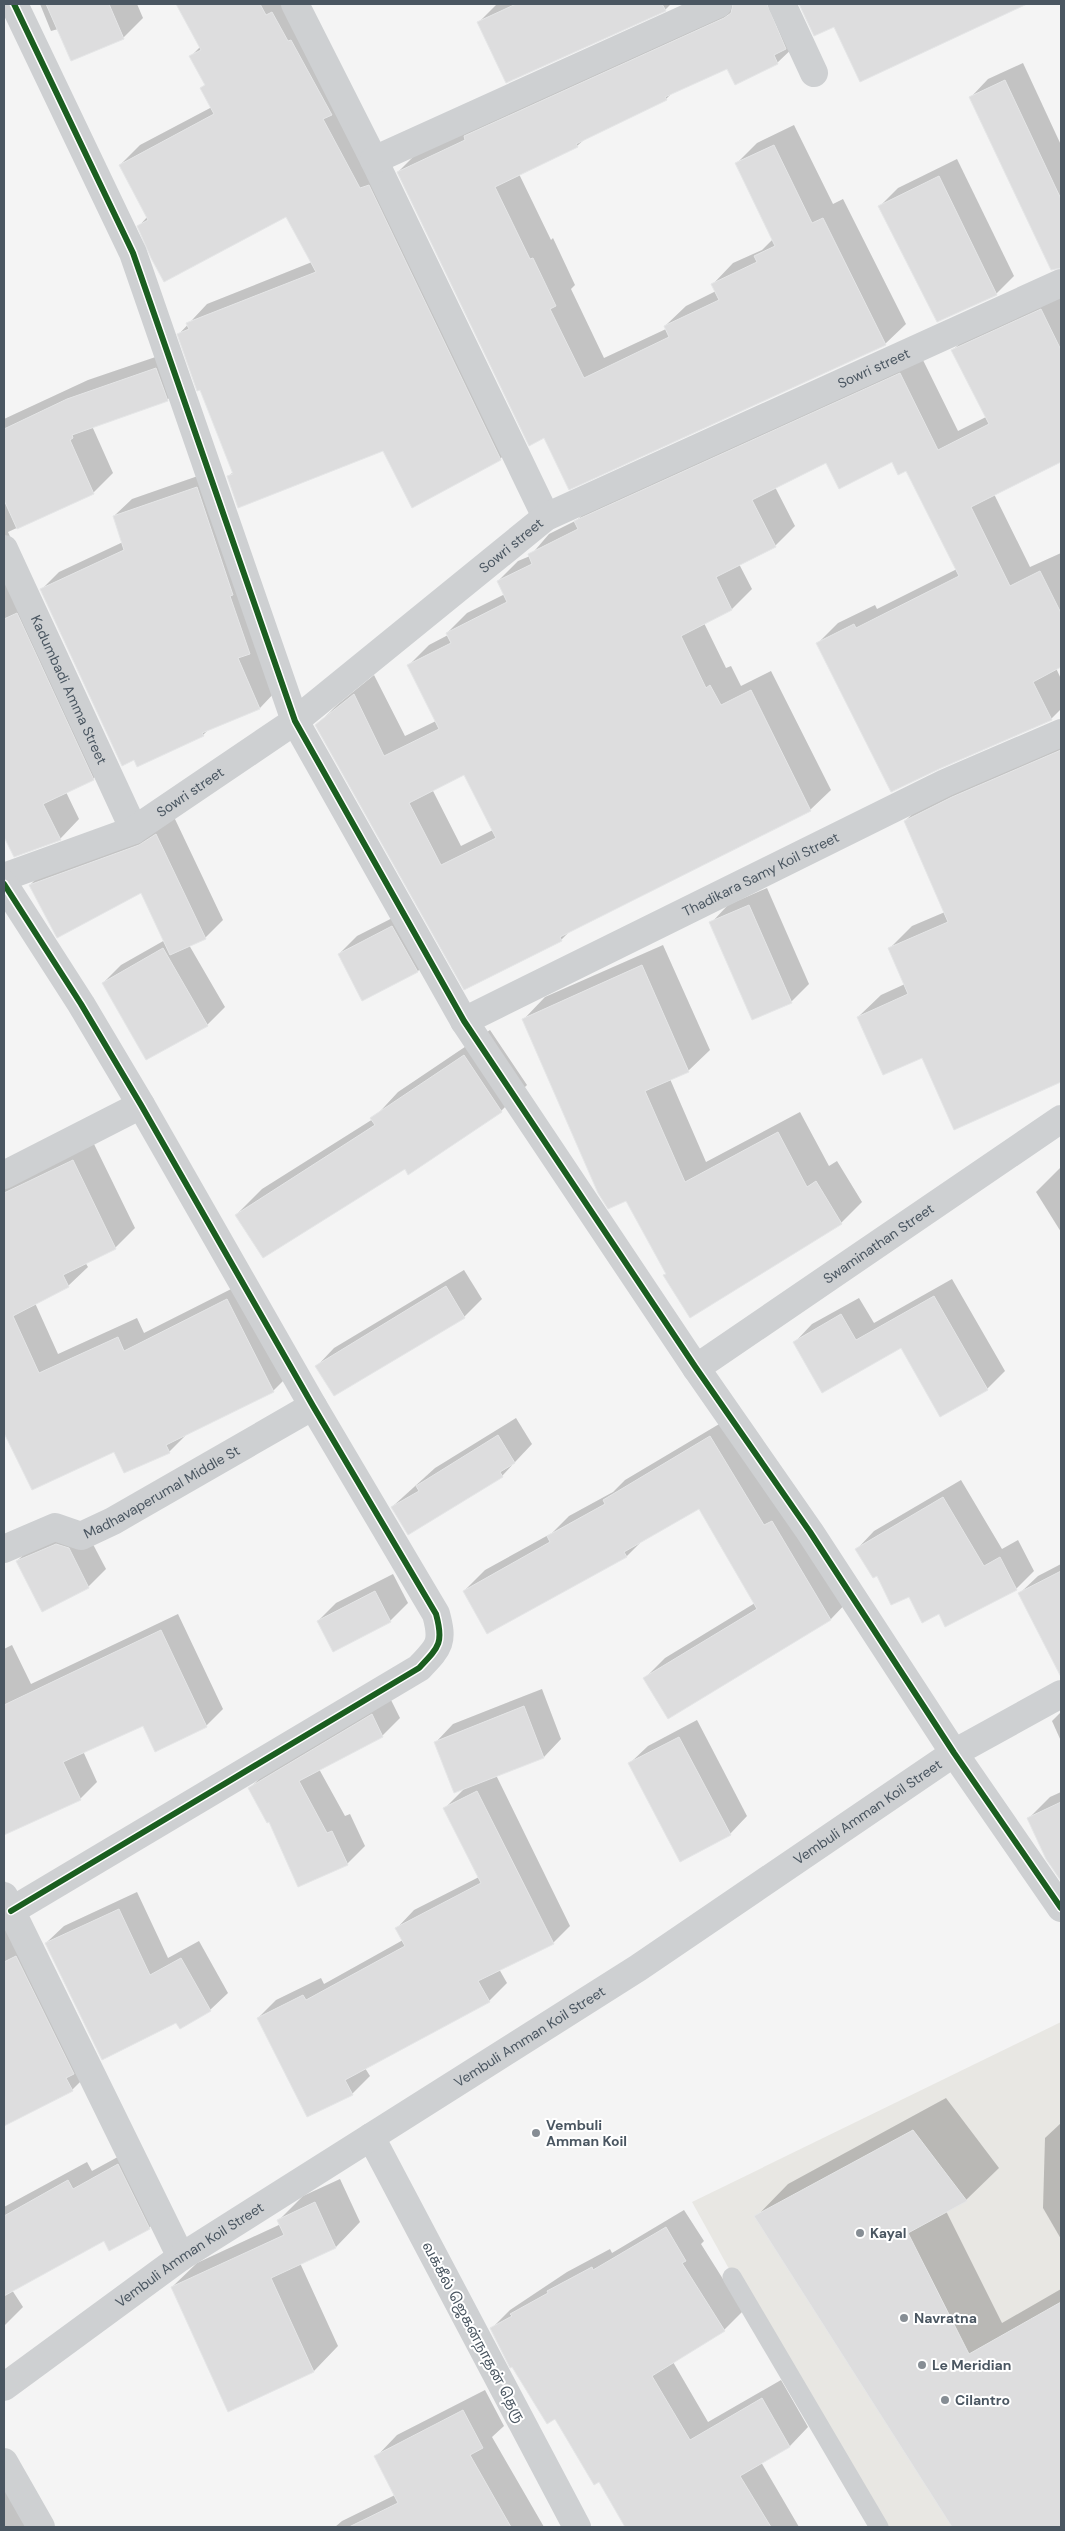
<svg xmlns="http://www.w3.org/2000/svg" width="1065" height="2531" font-family="'DM Sans','Noto Sans Tamil',sans-serif">
<rect width="100%" height="100%" fill="#f4f4f4"/>
<path fill="#e8e7e3" d="M1061 2022V2527H872L692 2202Z"/>
<g fill="#0003" fill-rule="evenodd">
<path d="M40 4H137L143 18 123 38 58 29 51 31Z"/>
<path d="M177 4H303L520 439 500 459 384 450 228 477 234 471 179 334 207 304 312 262 287 215 139 226 148 216 120 165 140 145 212 107 206 84 191 56 200 47Z"/>
<path d="M497 4H671L665 10 479 22Z"/>
<path d="M734 4H796L798 43 777 63 728 67 673 92 666 99 586 138 577 146 519 174 551 240 553 238 575 285 571 289 604 358 666 329 665 326 686 306 716 291 713 284 733 263 762 250 773 239 737 163 757 143 794 125 833 204 843 199 906 324 885 344 545 437 398 172 419 151 486 116Z"/>
<path d="M800 4H1024L860 81 834 25 815 34Z"/>
<path d="M1023 63 1061 145V211L1032 226 971 97 988 79Z"/>
<path d="M957 159 1014 276 996 294 880 206 898 188Z"/>
<path d="M1061 290V460L994 494 1030 567 1061 553V666L1056 668 1061 679V709L1051 719 818 643 838 623 875 605 877 609 957 569 907 469 893 461 826 462 775 487 795 526 775 546 739 564 752 589 732 609 704 623 726 668 731 666 741 686 771 671 831 790 810 810 570 931 561 940 465 988 317 725 337 705 374 675 405 736 436 721 409 665 429 645 448 635 447 633 467 613 505 594 498 581 518 561 530 556 549 534 577 520 596 502 920 354 958 431 986 417 953 350 973 330ZM464 773 493 830 461 846 432 789Z"/>
<path d="M176 350 187 381 167 400 92 426 113 473 93 493 8 532 112 759 93 779 66 792 79 819 60 839H4V725L8 723 4 713V419L88 380Z"/>
<path d="M215 470 277 690 260 708 208 730 203 735 41 590 59 572 123 542 114 516 132 499Z"/>
<path d="M1061 738V1074L1043 1082 923 1056 858 1017 881 995 905 984 890 948 912 926 945 912 905 821 928 799Z"/>
<path d="M174 817 223 920 205 938 189 945 225 1007 207 1025 103 983 121 965 165 940 142 891 30 885 48 867Z"/>
<path d="M767 888 809 984 791 1002 711 923 728 905Z"/>
<path d="M410 909 435 953 418 971 363 1000 339 954 357 936Z"/>
<path d="M663 945 710 1050 688 1071 670 1079 706 1162 800 1112 829 1166 837 1161 862 1202 841 1223 667 1273 524 1019 545 997Z"/>
<path d="M490 1030 527 1085 501 1111 236 1215 262 1189 373 1119 398 1092Z"/>
<path d="M93 1142 135 1228 115 1248 85 1262 88 1267 68 1286 35 1303 58 1354 137 1318 144 1333 247 1281 292 1372 273 1391 188 1433 169 1452 115 1450 12 1432 4 1415V1184Z"/>
<path d="M1061 1167V1232L1036 1192Z"/>
<path d="M464 1270 482 1299 464 1317 317 1366 334 1348Z"/>
<path d="M952 1279 1005 1371 987 1389 901 1346 795 1342 812 1324 859 1298 874 1323Z"/>
<path d="M731 1417 851 1598 831 1619 669 1717 645 1678 665 1658 755 1603 700 1507 644 1539 627 1556 487 1633 464 1591 485 1570 552 1533 569 1516 613 1492 625 1480Z"/>
<path d="M516 1418 532 1444 502 1476 392 1507 435 1468Z"/>
<path d="M961 1480 1002 1549 1018 1540 1034 1571 1016 1589 939 1612 910 1595 857 1549 874 1531Z"/>
<path d="M86 1531 106 1569 88 1587 17 1561 35 1544Z"/>
<path d="M1061 1564V1643L1049 1649 1020 1593 1038 1576Z"/>
<path d="M393 1574 408 1603 390 1621H318L336 1603Z"/>
<path d="M178 1614 223 1709 206 1726 144 1724 83 1751 97 1782 80 1799 4 1833V1649L12 1645 31 1684Z"/>
<path d="M542 1689 561 1739 544 1757 496 1775 570 1926 553 1943 499 1969 507 1983 489 2001 365 2068 370 2076 352 2094 258 2018 276 2000 321 1978 324 1984 403 1940 397 1928 414 1910 479 1877 445 1808 466 1787 436 1742 453 1724Z"/>
<path d="M390 1698 400 1718 382 1736 319 1769 345 1816 350 1814 365 1846 347 1864 270 1820 250 1788 267 1771Z"/>
<path d="M1061 1712V1741L1052 1721Z"/>
<path d="M697 1720 747 1816 730 1834 630 1763 648 1746Z"/>
<path d="M1061 1792V1879L1048 1859 1028 1819 1050 1797Z"/>
<path d="M4 1879 92 2070 72 2090 4 2122Z"/>
<path d="M137 1892 168 1958 199 1941 228 1993 210 2010 177 2021 46 1943 64 1926Z"/>
<path d="M946 2098 999 2168 966 2200 946 2211 1002 2323 1061 2289V2527H953L756 2217 788 2184Z"/>
<path d="M1061 2123V2239L1043 2208 1045 2138Z"/>
<path d="M138 2146 168 2209 149 2228 104 2239 12 2290 23 2307 4 2326V2207L87 2162 92 2171Z"/>
<path d="M340 2179 360 2222 336 2247 300 2263 338 2346 314 2371 228 2411 172 2287 197 2263 281 2224 279 2220 303 2196Z"/>
<path d="M684 2210 704 2241 701 2244 743 2311 724 2330 673 2362 708 2422 781 2380 808 2427 790 2446 761 2462 799 2527H651L648 2521 637 2527H626L599 2481 491 2329 510 2310 567 2272 610 2249 612 2253Z"/>
<path d="M485 2390 504 2426 492 2437 544 2527H335L342 2521 395 2495 376 2457 397 2435Z"/>
<path d="M4 2471 31 2527H4Z"/>
</g>
<g fill="#ddddde" stroke="#e5e6e7" fill-rule="evenodd">
<path d="M46 4H109L124 39 71 61Z"/>
<path d="M176 4H260L266 15 272 12 288 41 291 40 332 115 323 119 360 188 369 185 501 460 412 508 383 451 238 508 227 476 233 474 200 390 197 391 177 334 189 329 186 323 316 272 286 217 164 282 151 258 137 226 148 220 119 165 214 114 200 88 205 85 189 56 201 50Z"/>
<path d="M516 4H662L666 11 506 83 477 22Z"/>
<path d="M733 4H767L786 49 774 55 778 64 735 85 727 69 665 97 667 100 576 144 578 147 495 187 530 259 533 258 556 306 550 309 584 378 669 337 664 326 719 300 711 284 757 262 754 256 775 246 735 163 774 145 812 223 823 218 886 345 569 490 544 438 529 446 397 172 465 140 464 136 724 18 731 13Z"/>
<path d="M799 4H1027L860 82 834 27 814 36Z"/>
<path d="M1005 80 1061 199V268L1051 270 969 97Z"/>
<path d="M939 176 997 295 937 322 878 206Z"/>
<path d="M1041 309 1061 350V462L971 507 1010 586 1040 571 1061 613V667L1033 682 1052 720 939 769 891 792 816 643 854 624 856 628 959 576 906 471 898 475 892 462 839 489 826 463 752 500 776 547 716 577 732 610 681 636 706 688 710 685 721 705 751 690 811 811 560 937 562 941 464 990 315 725 354 694 384 756 439 729 407 665 451 643 446 633 507 602 497 581 532 564 528 554 578 529 574 521 900 373 938 450 989 424 951 350ZM464 775 496 838 441 865 409 803Z"/>
<path d="M156 368 168 401 72 435 73 438 70 440 94 494 17 529 4 500V429L67 399Z"/>
<path d="M197 487 233 595 230 596 250 654 238 658 260 709 202 733 204 736 137 767 134 760 122 766 40 589 124 550 113 516Z"/>
<path d="M17 613 94 780 43 804 61 840 14 857 4 837V619Z"/>
<path d="M1061 750V1082L954 1130 922 1058 883 1075 857 1017 908 994 888 948 948 922 904 821 952 797Z"/>
<path d="M156 834 206 939 170 955 141 893 57 938 29 885 139 845Z"/>
<path d="M749 905 792 1003 752 1020 709 922Z"/>
<path d="M392 926 418 972 362 1001 338 954Z"/>
<path d="M163 948 208 1026 146 1060 102 983Z"/>
<path d="M642 965 689 1072 645 1091 685 1182 778 1132 807 1187 816 1181 842 1224 690 1318 663 1275 666 1274 626 1201 608 1209 598 1193 522 1019Z"/>
<path d="M464 1055 502 1112 408 1175 405 1169 263 1258 235 1215 375 1125 370 1118Z"/>
<path d="M73 1160 116 1249 63 1275 69 1287 13 1316 39 1373 118 1337 124 1351 227 1299 274 1392 166 1445 170 1453 124 1473 114 1452 32 1490 4 1433V1193Z"/>
<path d="M446 1286 465 1318 334 1396 315 1366Z"/>
<path d="M934 1296 988 1390 940 1417 901 1348 822 1393 793 1342 841 1314 856 1340Z"/>
<path d="M498 1435 515 1463 500 1472 503 1477 408 1535 391 1507 419 1491 416 1486Z"/>
<path d="M710 1436 764 1525 772 1521 831 1620 668 1719 643 1678 757 1609 699 1509 624 1552 627 1557 487 1634 463 1591 550 1542 547 1536 605 1504 603 1500Z"/>
<path d="M943 1497 984 1566 1000 1557 1017 1590 945 1627 939 1614 922 1623 909 1597 891 1605 877 1576 873 1578 855 1549Z"/>
<path d="M56 1544 69 1548 89 1588 42 1612 16 1561Z"/>
<path d="M1061 1571V1677L1018 1593Z"/>
<path d="M375 1591 391 1622 333 1652 317 1621Z"/>
<path d="M161 1630 207 1727 155 1752 143 1726 63 1762 81 1800 4 1835V1705Z"/>
<path d="M524 1706 544 1758 454 1793 434 1742Z"/>
<path d="M372 1714 383 1737 299 1781 327 1833 332 1831 348 1865 298 1887 269 1822 267 1823 248 1788Z"/>
<path d="M679 1737 731 1835 680 1862 628 1763Z"/>
<path d="M477 1791 554 1944 478 1981 490 2002 345 2080 353 2095 307 2117 257 2018 303 1995 306 2000 405 1946 395 1928 481 1883 443 1808Z"/>
<path d="M1061 1802V1881L1046 1859 1027 1818Z"/>
<path d="M119 1909 150 1975 181 1958 211 2011 180 2029 176 2023 102 2060 45 1943Z"/>
<path d="M16 1956 74 2074 66 2078 73 2091 4 2126V1962Z"/>
<path d="M913 2130 967 2201 908 2233 969 2354 1061 2302V2527H952L754 2216Z"/>
<path d="M118 2164 150 2229 109 2251 104 2241 4 2296V2216L68 2180 73 2189Z"/>
<path d="M315 2202 336 2248 271 2278 314 2372 228 2412 171 2287 284 2235 277 2220Z"/>
<path d="M666 2227 686 2261 682 2263 725 2331 652 2376 690 2440 762 2398 790 2447 740 2476 771 2527H625L599 2482 594 2485 555 2419 547 2424 512 2367 510 2368 490 2328 512 2316 510 2314 548 2293 547 2291 592 2267 593 2270Z"/>
<path d="M463 2410 483 2448 470 2455 511 2527H349L398 2503 374 2456Z"/>
</g>
<g fill="none" stroke-linecap="round" stroke-linejoin="round">
<path stroke="#ced0d2" stroke-width="19" d="M732 2277 879 2527"/>
<g stroke="#ced0d2" stroke-width="28">
<path d="M14 4 133 253 295 721 464 1021 696 1368 810 1532 954 1753 1061 1908"/>
<path d="M295 4 374 160 546 517"/>
<path d="M782 4 814 73"/>
<path d="M374 160 718 4"/>
<path id="s1" d="M4 549 134 830"/>
<path id="s2" d="M4 877 134 830 295 721 546 517 1061 283"/>
<path d="M4 884 81 1004 141 1105 313 1406 436 1614C444 1643 439 1647 419 1668L11 1911"/>
<path id="s3" d="M464 1021 945 783 1061 733"/>
<path d="M4 1175 141 1105"/>
<path id="s4" d="M696 1368 1061 1119"/>
<path id="s5" d="M4 1549 55 1527 81 1536 113 1521 313 1406"/>
<path d="M4 1896 181 2257"/>
<path d="M371 2137 577 2527"/>
<path id="s6" d="M4 2387 181 2257 638 1968 954 1753 1061 1694"/>
<path d="M4 2462 41 2527"/>
</g>
<defs>
<g id="cycleway">
<path d="M14 4 133 253 295 721 464 1021 696 1368 810 1532 954 1753 1061 1908"/>
<path d="M4 884 81 1004 141 1105 313 1406 436 1614C444 1643 439 1647 419 1668L11 1911"/>
</g>
</defs>
<use href="#cycleway" stroke="#fff" stroke-width="9"/>
<use href="#cycleway" stroke="#1b5e20" stroke-width="6"/>
</g>
<g fill="#868d94" stroke="#fff" stroke-width="2">
<circle cx="536" cy="2133" r="5"/>
<circle cx="860" cy="2233" r="5"/>
<circle cx="904" cy="2318" r="5"/>
<circle cx="922" cy="2365" r="5"/>
<circle cx="945" cy="2400" r="5"/>
</g>
<g text-anchor="middle" dominant-baseline="central" stroke-width="4" stroke-linejoin="round" paint-order="stroke">
<g font-size="14" fill="#4a5661" stroke="#fff">
<text stroke="none"><textPath href="#s2" startOffset="1016">Sowri street</textPath></text>
<text stroke="none"><textPath href="#s2" startOffset="611">Sowri street</textPath></text>
<text stroke="none"><textPath href="#s1" startOffset="155">Kadumbadi Amma Street</textPath></text>
<text stroke="none"><textPath href="#s2" startOffset="206">Sowri street</textPath></text>
<text stroke="none"><textPath href="#s3" startOffset="331">Thadikara Samy Koil Street</textPath></text>
<text stroke="none"><textPath href="#s4" startOffset="221">Swaminathan Street</textPath></text>
<text stroke="none"><textPath href="#s5" startOffset="175">Madhavaperumal Middle St</textPath></text>
<text stroke="none"><textPath href="#s6" startOffset="1038">Vembuli Amman Koil Street</textPath></text>
<text stroke="none"><textPath href="#s6" startOffset="632">Vembuli Amman Koil Street</textPath></text>
<text stroke="none"><textPath href="#s6" startOffset="228">Vembuli Amman Koil Street</textPath></text>
<text transform="translate(474 2332) rotate(62)">வக்கீல் ஜெகன்நாதன் தெரு</text>
</g>
<g font-size="14" font-weight="bold" fill="#4a5661" stroke="#fff" text-anchor="start">
<text x="546" y="2125">Vembuli<tspan x="546" dy="16">Amman Koil</tspan></text>
<text x="870" y="2233">Kayal</text>
<text x="914" y="2318">Navratna</text>
<text x="932" y="2365">Le Meridian</text>
<text x="955" y="2400">Cilantro</text>
</g>
</g>
<rect width="1065" height="2531" fill="none" stroke="#4a5661" stroke-width="10"/>
</svg>
